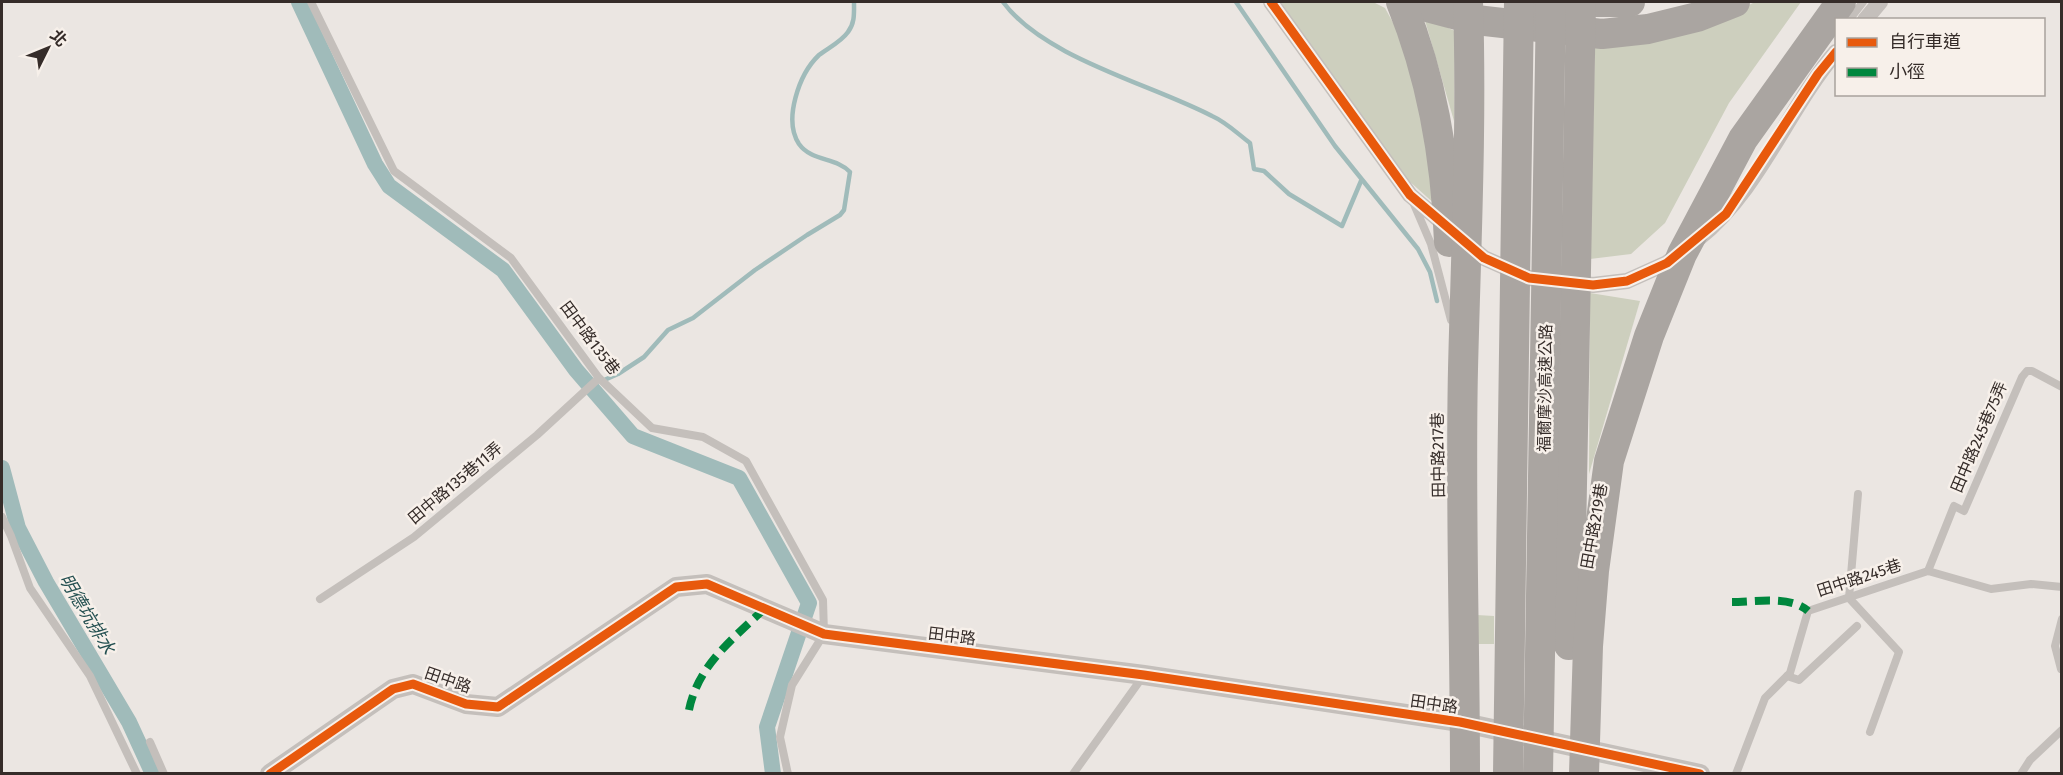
<svg xmlns="http://www.w3.org/2000/svg" width="2063" height="775" font-family="'Fira Sans','Noto Sans TC',sans-serif">
<rect width="100%" height="100%" fill="#ebe6e2"/>
<g fill="#cdcfbe">
<path d="M1278 2H1373L1385 8 1403 41 1429 125 1437 206 1408 180Z"/>
<path d="M1755 2H1801L1729 103 1665 223 1631 254 1590 259 1595 41 1704 27Z"/>
<path d="M1424 17 1455 31 1454 121Z"/>
<path d="M1590 293 1640 301 1589 474Z"/>
<path d="M1477 615 1494 616V644H1477Z"/>
</g>
<g fill="none" stroke-linecap="round" stroke-linejoin="round">
<g stroke="#a0bbba" stroke-width="4.5">
<path d="M1003 2C1044 58 1151 84 1212 116 1226 122 1238 134 1250 143L1254 169 1264 171 1289 194 1342 226 1361 181"/>
<path d="M1236 2 1335 146 1418 249 1430 272 1437 301"/>
<path d="M602 381 618 374 644 357 668 330 693 318 755 270 807 235 840 215 844 210 850 172C836 157 812 162 799 144 783 120 799 74 819 55 828 48 841 42 848 32 855 23 854 13 854 2"/>
</g>
<g stroke="#a0bbba" stroke-width="16">
<path d="M299 2 375 164 389 186 503 270 576 370 633 436 739 478 809 603 767 727 773 774"/>
<path d="M2 468 18 528 46 582 129 722 153 774"/>
</g>
<g stroke="#c4bfbb" stroke-width="8">
<path d="M311 2 394 171 511 258 599 378 652 428 703 437 746 461 823 600 824 634 792 685 780 737 788 774"/>
<path d="M1849 20 1863 2"/>
<path d="M1413 202 1431 244 1451 320"/>
<path d="M1858 494 1849 598 1899 652 1870 732"/>
<path d="M2 517 11 536 30 588 90 676 137 774"/>
<path d="M1928 571 1954 506 1964 511 2022 377 2027 371H2032L2062 387"/>
<path d="M320 599 414 537 537 435 599 378"/>
<path d="M2061 669 2055 646 2062 619"/>
<path d="M1787 676 1799 680 1857 626"/>
<path d="M150 742 164 774"/>
<path d="M1073 774 1144 675"/>
<path d="M1736 774 1765 698 1790 673 1808 611 1928 571 1991 589 2031 584 2062 587"/>
<path d="M2021 774 2030 760 2062 730"/>
</g>
<g stroke="#c4bfbb" stroke-width="16">
<path d="M1271 2 1410 195 1484 258 1529 278 1593 285 1627 281 1667 263 1679 254"/>
<path d="M1865 20 1880 2"/>
<path d="M1699 238C1759 190 1787 110 1836 52"/>
</g>
<path stroke="#c4bfbb" stroke-width="20" d="M270 774 393 689 413 684 466 704 498 707 676 587 707 584 824 634 1144 675 1460 722 1700 774"/>
<g stroke="#aaa5a1" stroke-width="30">
<path d="M1408 2 1476 20 1602 34 1648 29 1697 17 1735 2"/>
<path d="M1526 2H1630"/>
</g>
<g stroke="#aaa5a1" stroke-width="30">
<path d="M1401 2C1432 78 1446 160 1449 242"/>
<path d="M1569 645 1581 2"/>
<path d="M1465 774C1465 639 1460 504 1463 369 1466 247 1472 124 1468 2"/>
<path d="M1508 774 1519 2"/>
<path d="M1538 774 1551 2"/>
<path d="M1584 774 1588 646 1594 571 1609 461 1649 336 1682 254 1743 139 1841 2"/>
</g>
<g stroke="#00873e" stroke-width="8" stroke-dasharray="15 8" stroke-linecap="butt">
<path d="M1732 602C1754 602 1791 595 1808 611"/>
<path d="M689 710C698 665 733 639 765 608"/>
</g>
<defs>
<g id="cycleway">
<path d="M1271 2 1410 195 1484 258 1529 278 1593 285 1627 281 1667 263 1726 214 1818 74 1836 52"/>
<path d="M270 774 393 689 413 684 466 704 498 707 676 587 707 584 824 634 1144 675 1460 722 1700 774"/>
</g>
</defs>
<use href="#cycleway" stroke="#f7f0ea" stroke-width="13"/>
<use href="#cycleway" stroke="#e8590c" stroke-width="9"/>
</g>
<g text-anchor="middle" dominant-baseline="central" stroke-width="5" stroke-linejoin="round" paint-order="stroke">
<g font-size="16" fill="#352c29" stroke="#f7f0ea">
<text transform="translate(590 338) rotate(53)">田中路135巷</text>
<text transform="translate(1545 388) rotate(-89)">福爾摩沙高速公路</text>
<text transform="translate(1979 437) rotate(-67)">田中路245巷75弄</text>
<text transform="translate(1438 455) rotate(-91)">田中路217巷</text>
<text transform="translate(455 483) rotate(-40)">田中路135巷11弄</text>
<text transform="translate(1594 526) rotate(-80)">田中路219巷</text>
<text transform="translate(1859 578) rotate(-18)">田中路245巷</text>
<text transform="translate(952 636) rotate(7)">田中路</text>
<text transform="translate(448 680) rotate(19)">田中路</text>
<text transform="translate(1434 704) rotate(8)">田中路</text>
</g>
<g font-size="18" font-style="italic" fill="#245051" stroke="#f7f0ea">
<text transform="translate(87 614) rotate(59)">明德坑排水</text>
</g>
</g>
<rect width="2063" height="775" fill="none" stroke="#352c29" stroke-width="6"/>
<rect x="1835" y="18" width="210" height="78" fill="#f7f0ea" stroke="#a9a29d" stroke-width="1.5"/>
<rect x="1847" y="38" width="30" height="9" fill="#e8590c" stroke="#a9a29d" stroke-width="1.5"/>
<text x="1889" y="48" font-size="18" fill="#352c29">自行車道</text>
<rect x="1847" y="68" width="30" height="9" fill="#00873e" stroke="#a9a29d" stroke-width="1.5"/>
<text x="1889" y="78" font-size="18" fill="#352c29">小徑</text>
<g transform="translate(48 48) rotate(47)" stroke="#f7f0ea" stroke-width="4.5" paint-order="stroke">
<path d="M0-4.5L10 22L0 15L-10 22Z" fill="#352c29"/>
<text y="-9" font-size="16" font-weight="bold" text-anchor="middle" fill="#352c29">北</text>
</g>
</svg>
